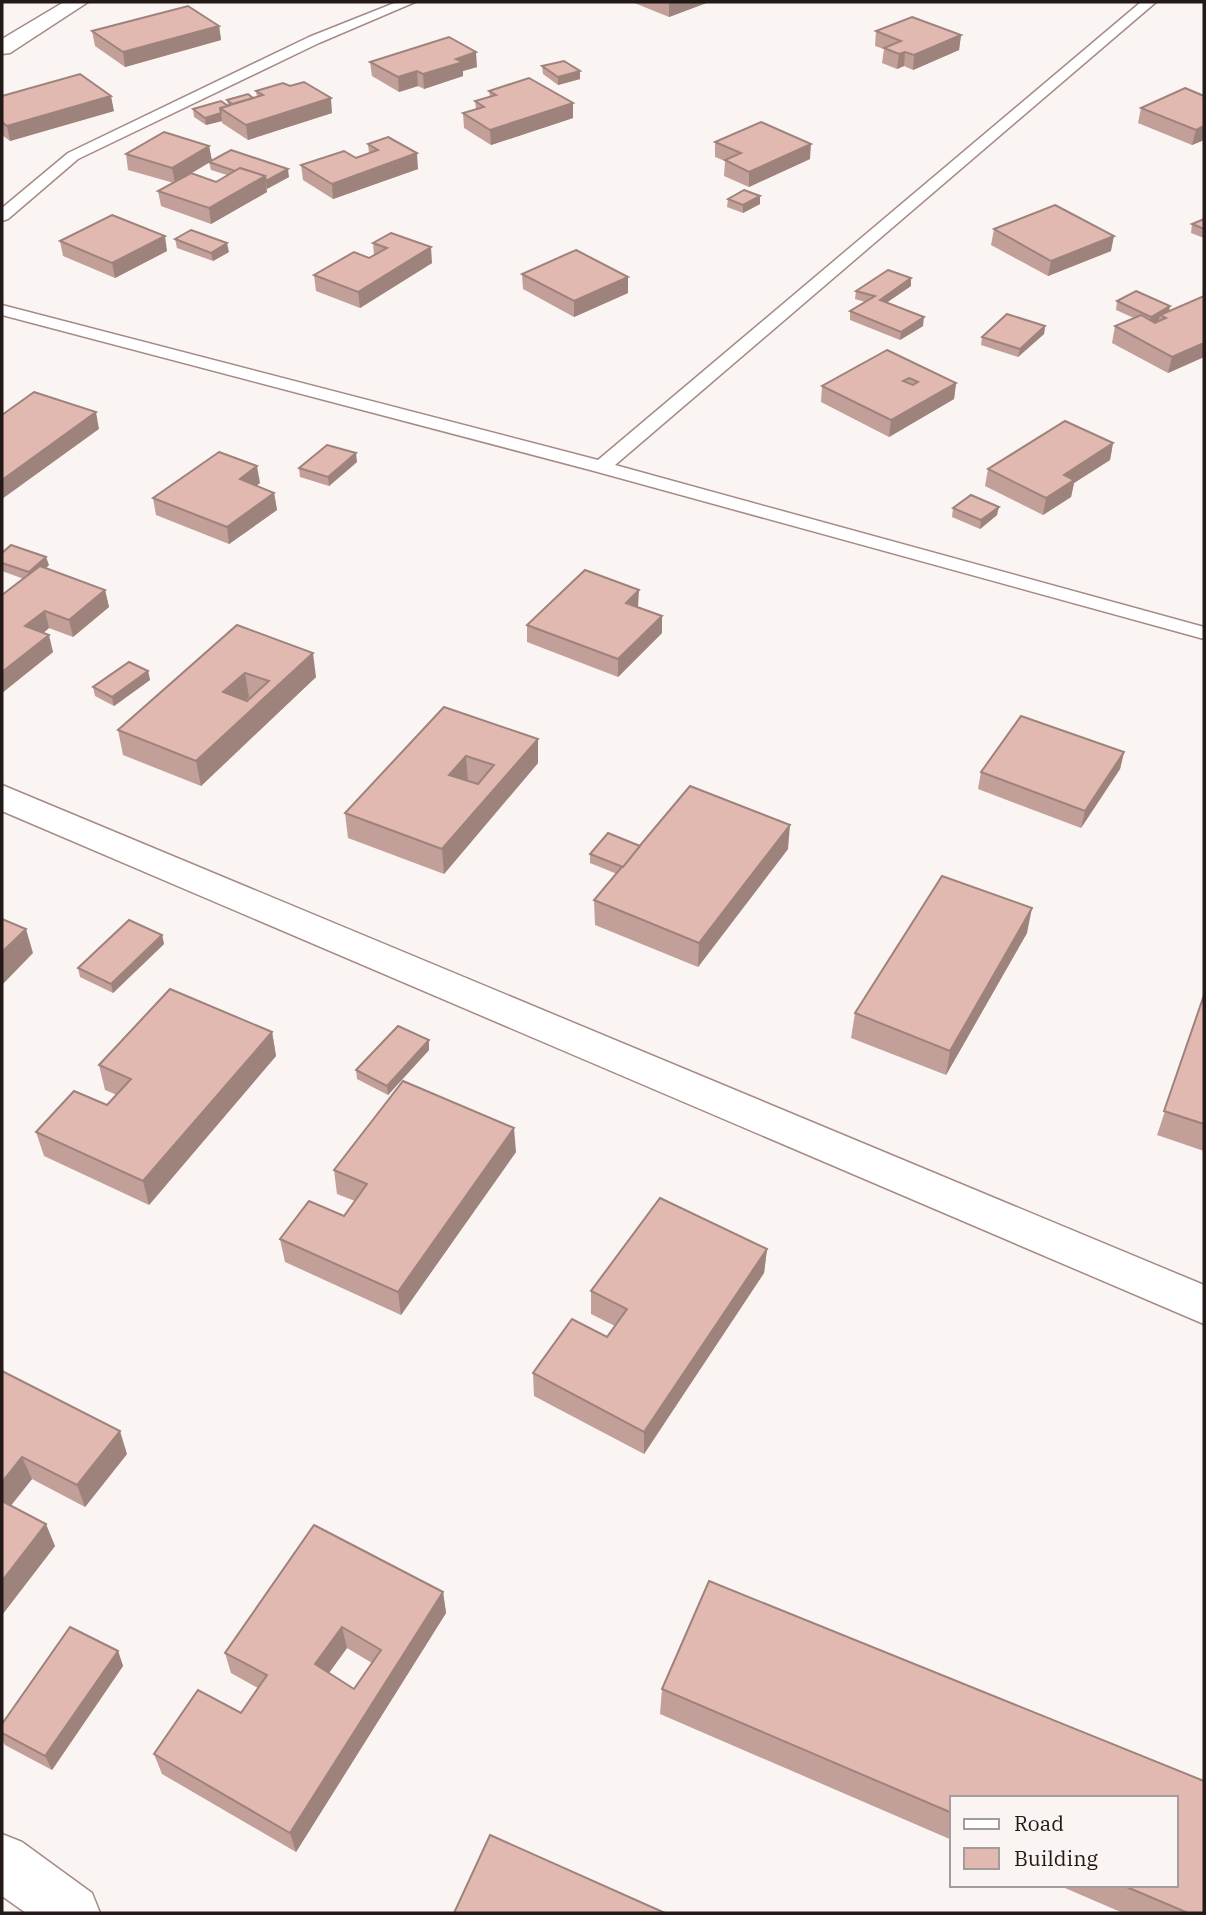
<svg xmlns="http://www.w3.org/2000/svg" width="1206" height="1915" font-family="'IBM Plex Serif',serif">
<rect width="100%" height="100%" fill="#faf4f3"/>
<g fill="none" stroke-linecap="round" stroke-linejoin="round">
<defs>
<g id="lane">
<path d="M397 2H415L319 43 78 159 8 219 2 221V208L68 153 309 37Z"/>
<path d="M1141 2H1156L615 465 1204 627V639L594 471 2 315V305L598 460Z"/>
</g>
<g id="street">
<path d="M64 2H88L10 53 2 54V39Z"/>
<path d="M2 785 1204 1285V1324L2 811Z"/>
<path d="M2 1834 22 1842 92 1893 100 1913H26L2 1896Z"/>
</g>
</defs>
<use href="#lane" stroke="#a68a85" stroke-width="3"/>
<use href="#street" stroke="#a68a85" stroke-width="3"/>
<use href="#lane" fill="#fff" fill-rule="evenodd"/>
<use href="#street" fill="#fff" fill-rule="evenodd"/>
</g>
<g fill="#c29f98" fill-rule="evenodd">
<path d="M632 2H709L669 17Z"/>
<path d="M219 26 221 40 125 67 95 46 92 31Z"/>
<path d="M876 31 961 35 959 50 913 70 904 66 897 69 882 63 884 49 875 46Z"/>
<path d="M370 62 477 67 463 71V76L424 89 418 86 399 92 372 76Z"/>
<path d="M542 66 580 71V79L558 85 543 74Z"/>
<path d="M256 91 332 113 248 140 222 123V121L206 125 194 117 193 109 228 105 227 100 253 98 257 97Z"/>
<path d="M489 91 573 118 491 145 464 128 463 113 476 109 475 101 490 97Z"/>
<path d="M2 96 114 111 10 141 2 135Z"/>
<path d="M1204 96V140L1192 145 1138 123 1141 108Z"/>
<path d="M715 142 810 159 749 187 724 176 725 161 715 157Z"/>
<path d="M368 144 418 169 333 199 303 180 301 165 356 158 369 153Z"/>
<path d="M209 146 212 161 289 177 266 189 267 192 211 224 161 206 158 191 174 183 128 170 126 154ZM209 162 211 170 227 175 216 182 190 174Z"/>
<path d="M760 196V204L743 213 727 207 728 199Z"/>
<path d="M1204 219V238L1191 233 1192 224Z"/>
<path d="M994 229 1111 251 1048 276 991 245Z"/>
<path d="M175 239 229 252 213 261 177 248Z"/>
<path d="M60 241 167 251 115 278 63 256Z"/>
<path d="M373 243 432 263 360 308 316 291 314 275 369 258 374 255Z"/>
<path d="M522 274 628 277V293L574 317 523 289Z"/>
<path d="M911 286 887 302 923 326 900 340 850 320V311L865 302 855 299 856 291Z"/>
<path d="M1204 296V357L1168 373 1112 343 1115 326 1134 318 1116 310 1117 301 1170 306 1169 311Z"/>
<path d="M1045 326 1044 334 1018 357 981 345 982 337Z"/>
<path d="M887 350 956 383 954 399 889 437 821 402 822 386Z"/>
<path d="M1113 443 1110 460 1074 483 1071 497 1043 515 985 486 988 469Z"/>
<path d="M357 462 329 486 300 477 299 468Z"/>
<path d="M260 483 256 486 274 493 277 510 229 544 156 515 153 498Z"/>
<path d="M953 508 997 515 980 529 952 517Z"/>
<path d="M2 553 49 565 46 568 105 590 109 607 73 637 49 628 43 633 53 652 2 693 24 579 2 571Z"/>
<path d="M237 625 316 677 201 786 123 755 118 730Z"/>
<path d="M527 625 662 633 618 677 527 642Z"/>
<path d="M148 671 150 680 114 706 95 696 93 687Z"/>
<path d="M444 707 538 763 444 874 348 838 345 813Z"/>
<path d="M1124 752 1120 769 1081 828 978 789 981 772Z"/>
<path d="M640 846 788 849 698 967 595 925 594 900 617 874 590 863V854Z"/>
<path d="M1027 933 946 1075 851 1038 855 1013Z"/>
<path d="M162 935 164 944 113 993 80 977 78 968Z"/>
<path d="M1204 995V1151L1157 1135Z"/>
<path d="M272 1032 276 1056 149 1205 44 1156 36 1132 107 1105 117 1095 105 1090 99 1065Z"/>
<path d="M429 1040V1050L388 1095 357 1079 356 1070Z"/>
<path d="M516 1152 401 1315 285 1262 280 1239 344 1216 355 1201 337 1194 334 1170Z"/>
<path d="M767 1249 764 1273 644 1454 534 1396 533 1373 607 1337 615 1326 591 1314V1291Z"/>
<path d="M2 1371 127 1454 85 1507 32 1479 11 1505 55 1546 2 1615Z"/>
<path d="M709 1581 1204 1781V1913H1123L1058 1885H1176V1798H952V1840L660 1714 662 1689Z"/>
<path d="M443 1592 446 1613 296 1852 162 1774 154 1754 241 1713 258 1688 231 1673 225 1653ZM347 1648 372 1663 354 1689 329 1673Z"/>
<path d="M118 1651 123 1666 52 1770 5 1745 2 1740V1724Z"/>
</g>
<g fill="#9e827c">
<path d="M672 2H709L669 17V3Z"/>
<path d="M219 26 221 40 125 67 123 52Z"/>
<path d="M961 35 959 50 913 70 914 55Z"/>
<path d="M476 52 477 67 463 71V76L424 89 423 74 456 59Z"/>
<path d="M905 52 904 66 897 69 899 54Z"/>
<path d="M417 71 418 86 399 92 398 77Z"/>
<path d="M580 71V79L558 85V77Z"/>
<path d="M111 96 114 111 10 141 7 126Z"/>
<path d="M331 98 332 113 248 140 246 125Z"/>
<path d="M573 103V118L491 145 490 130Z"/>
<path d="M221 113 222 121 206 125 205 118Z"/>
<path d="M1204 126V140L1192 145 1196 130Z"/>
<path d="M811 144 810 159 749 187V172Z"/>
<path d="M209 146 212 161 175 183 172 168Z"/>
<path d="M417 153 418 169 333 199 332 184Z"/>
<path d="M288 169 289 177 267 189 266 181Z"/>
<path d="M265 176 267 192 211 224 209 208Z"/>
<path d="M760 196V204L743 213V205Z"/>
<path d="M165 236 167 251 115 278 112 263Z"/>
<path d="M1114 236 1111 251 1048 276 1051 261Z"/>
<path d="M227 243 229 252 213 261 211 253Z"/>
<path d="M431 247 432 263 360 308 358 292Z"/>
<path d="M628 277V293L574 317V301Z"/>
<path d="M911 278V286L879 308 880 300Z"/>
<path d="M1170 306 1168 315H1160L1159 320 1149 325 1151 317Z"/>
<path d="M924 317 923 326 900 340 901 332Z"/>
<path d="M1045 326 1044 334 1018 357 1020 349Z"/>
<path d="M1204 343V357L1168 373 1172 357Z"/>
<path d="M956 383 954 399 889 437 891 420Z"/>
<path d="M96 412 99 429 2 499V480Z"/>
<path d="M1113 443 1110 460 1074 483 1071 497 1043 515 1046 498 1064 475Z"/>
<path d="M356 453 357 462 329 486 328 477Z"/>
<path d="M257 466 260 483 242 496 240 479Z"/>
<path d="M274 493 277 510 229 544 227 527Z"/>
<path d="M999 507 997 515 980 529 981 520Z"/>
<path d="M46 557 49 565 31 581 29 572Z"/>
<path d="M105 590 109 607 73 637 69 620Z"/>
<path d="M639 590 638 607 626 603Z"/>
<path d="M45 611 49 628 30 644 25 626Z"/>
<path d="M662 616V633L618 677V659Z"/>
<path d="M49 635 53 652 2 693V672Z"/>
<path d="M313 653 316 677 201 786 196 761Z"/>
<path d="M148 671 150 680 114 706 112 697Z"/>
<path d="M245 673 249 697 228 716 223 692Z"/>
<path d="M538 739V763L444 874 442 849Z"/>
<path d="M1124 752 1120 769 1081 828 1085 811Z"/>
<path d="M466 756 468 781 449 775Z"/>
<path d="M790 825 788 849 698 967 699 943Z"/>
<path d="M1032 908 1027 933 946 1075 950 1051Z"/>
<path d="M26 929 33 953 2 985V952Z"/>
<path d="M162 935 164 944 113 993 111 984Z"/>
<path d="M272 1032 276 1056 149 1205 143 1181Z"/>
<path d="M429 1040V1050L388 1095 387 1086Z"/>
<path d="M514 1128 516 1152 401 1315 398 1292Z"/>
<path d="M767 1249 764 1273 644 1454V1432Z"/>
<path d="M120 1431 127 1454 85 1507 77 1485Z"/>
<path d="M22 1457 32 1479 2 1517V1482Z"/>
<path d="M46 1524 55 1546 2 1615V1581Z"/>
<path d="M443 1592 446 1613 296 1852 290 1833Z"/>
<path d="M342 1627 347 1648 320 1685 315 1664Z"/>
<path d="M118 1651 123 1666 52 1770 45 1756Z"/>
</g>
<g fill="#e2b9b1" stroke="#9e827c" stroke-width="2" fill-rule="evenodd">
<path d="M188 6 219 26 123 52 92 31Z"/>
<path d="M912 17 961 35 914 55 905 52 899 54 884 48 901 41 876 31Z"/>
<path d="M449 37 476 52 456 59 463 62 423 74 417 71 398 77 370 62Z"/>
<path d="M564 61 580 71 558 77 542 66Z"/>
<path d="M80 74 111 96 7 126 2 122V96Z"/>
<path d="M529 78 573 103 490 130 463 113 484 107 475 101 496 95 489 91Z"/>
<path d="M304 82 331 98 246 125 220 108 263 95 256 91 283 83 290 86Z"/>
<path d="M1185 88 1204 96V126L1196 130 1141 108Z"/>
<path d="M248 94 253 98 232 104 227 100Z"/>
<path d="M221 101 228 106 220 108 221 113 205 118 193 109Z"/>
<path d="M761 122 811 144 749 172 725 160 741 153 715 142Z"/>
<path d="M164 132 209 146 172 168 126 154Z"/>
<path d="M388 137 417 153 332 184 301 165 344 151 356 158 378 150 368 144Z"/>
<path d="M231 150 288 169 266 181 265 176 240 168 235 171 209 162Z"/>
<path d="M240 168 265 176 209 208 158 191 191 173 216 182Z"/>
<path d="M744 190 760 196 743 205 728 199Z"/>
<path d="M1055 205 1114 236 1051 261 994 229Z"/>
<path d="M112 215 165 236 112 263 60 241Z"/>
<path d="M1204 219V229L1192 224Z"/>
<path d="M191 230 227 243 211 253 175 239Z"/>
<path d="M391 233 431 247 358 292 314 275 354 252 369 258 387 248 373 243Z"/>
<path d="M576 250 628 277 574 301 522 274Z"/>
<path d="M888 270 911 278 880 300 924 317 901 332 850 311 875 296 856 291Z"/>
<path d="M1136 291 1170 306 1151 317 1117 301Z"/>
<path d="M1204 296V343L1172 357 1115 326 1141 315 1155 323 1166 318 1160 315Z"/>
<path d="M1007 314 1045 326 1020 349 982 337Z"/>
<path d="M887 350 956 383 891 420 822 386ZM909 378 918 382 913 385 903 381Z"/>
<path d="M34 392 96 412 2 480V438H3H2V415Z"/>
<path d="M1065 421 1113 443 1064 475 1074 480 1046 498 988 469Z"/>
<path d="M327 445 356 453 328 477 299 468Z"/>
<path d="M219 452 257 466 240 479 274 493 227 527 153 498Z"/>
<path d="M971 495 999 507 981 520 953 508Z"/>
<path d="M11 545 46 557 29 572 2 563V553Z"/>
<path d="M40 566 105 590 69 620 45 611 25 626 49 635 2 672V595Z"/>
<path d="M585 570 639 590 626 603 662 616 618 659 527 625Z"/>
<path d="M237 625 313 653 196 761 118 730ZM245 673 269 681 247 701 223 692Z"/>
<path d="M129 662 148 671 112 697 93 687Z"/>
<path d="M444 707 538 739 442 849 345 813ZM466 756 494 765 478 784 449 775Z"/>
<path d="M1021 716 1124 752 1085 811 981 772Z"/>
<path d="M690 786 790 825 699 943 594 900Z"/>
<path d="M608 833 640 846 623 867 590 854Z"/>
<path d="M942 876 1032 908 950 1051 855 1013Z"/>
<path d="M2 919 26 929 2 952Z"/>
<path d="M129 920 162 935 111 984 78 968Z"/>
<path d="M170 989 272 1032 143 1181 36 1132 74 1091 107 1105 131 1079 99 1065Z"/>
<path d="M1204 995V1124L1164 1111Z"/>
<path d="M398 1026 429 1040 387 1086 356 1070Z"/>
<path d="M403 1081 514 1128 398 1292 280 1239 309 1201 344 1216 367 1184 334 1170Z"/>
<path d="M660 1198 767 1249 644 1432 533 1373 572 1319 607 1337 627 1309 591 1291Z"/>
<path d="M2 1371 120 1431 77 1485 22 1457 2 1482Z"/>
<path d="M2 1501 46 1524 2 1581Z"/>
<path d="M314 1525 443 1592 290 1833 154 1754 198 1690 241 1713 267 1675 225 1653ZM342 1627 381 1650 354 1689 315 1664Z"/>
<path d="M709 1581 1204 1781V1913H1188L1122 1885H1176V1798H952V1813L662 1689Z"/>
<path d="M70 1627 118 1651 45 1756 2 1733V1724Z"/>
<path d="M490 1835 665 1913H454Z"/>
</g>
<rect width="1206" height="1915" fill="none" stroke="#231917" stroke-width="7"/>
<rect x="950" y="1796" width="228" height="91" fill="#faf4f3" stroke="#a49c9b" stroke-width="2"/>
<rect x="964" y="1819" width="35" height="10" fill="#ffffff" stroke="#a49c9b" stroke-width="2"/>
<text x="1014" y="1831" font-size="21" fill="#231917">Road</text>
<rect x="964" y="1848" width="35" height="21" fill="#e2b9b1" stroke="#a49c9b" stroke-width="2"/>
<text x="1014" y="1866" font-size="21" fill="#231917">Building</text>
</svg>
